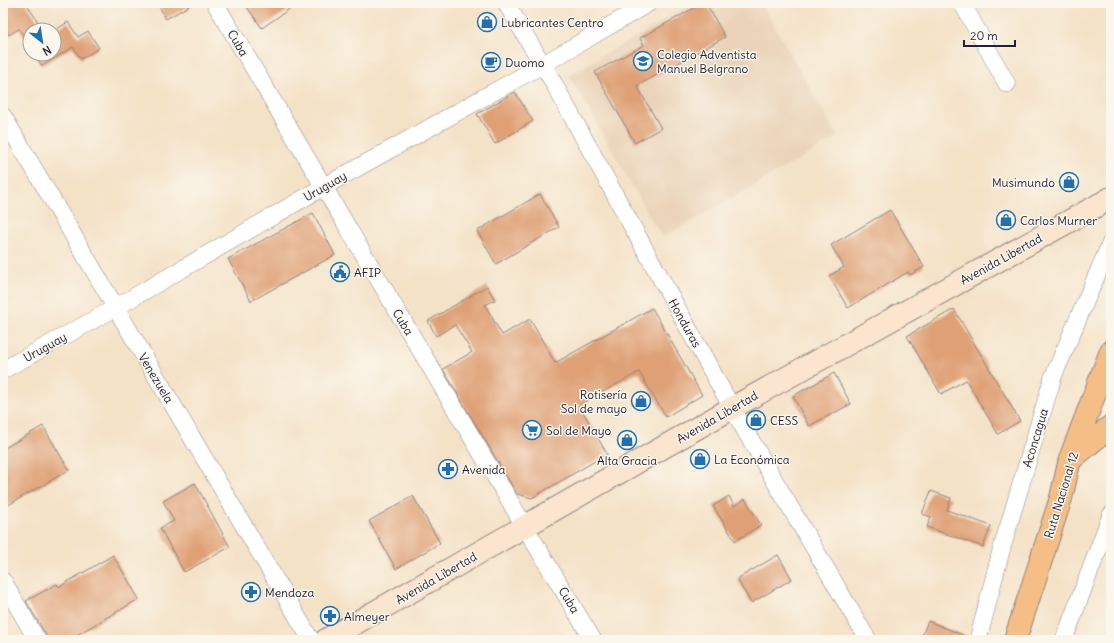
<svg xmlns="http://www.w3.org/2000/svg" width="1114" height="643" font-family="Delius,sans-serif">
<rect width="100%" height="100%" fill="#fbf7ec"/>
<filter id="ink" filterUnits="userSpaceOnUse"><feTurbulence type="fractalNoise" baseFrequency=".025" numOctaves="2"/><feDisplacementMap in="SourceGraphic" scale="8" xChannelSelector="R" yChannelSelector="G"/><feConvolveMatrix kernelMatrix="1 2 1 2 8 2 1 2 1" color-interpolation-filters="sRGB"/></filter>
<filter id="wash" filterUnits="userSpaceOnUse"><feTurbulence type="fractalNoise" baseFrequency=".012" numOctaves="4" result="noise"/><feDisplacementMap in="SourceGraphic" scale="16" xChannelSelector="R" yChannelSelector="G"/><feGaussianBlur stdDeviation="0.9" result="paint"/><feColorMatrix in="noise" values="0 0 0 0 0 0 0 0 0 0 0 0 0 0 0 0 0 1.4 0 .05"/><feComposite in="paint" operator="in"/></filter>
<g filter="url(#wash)">
<rect width="100%" height="100%" fill="#f4e2c7"/>
<path fill="#ead3b8" d="M696 3H761L838 137 662 238 569 75Z"/>
<g id="blocks">
<g fill="#dfa076">
<path d="M3 3H26L43 30H30V47L19 29 9 35 3 25Z"/>
<path d="M157 3H194L166 19Z"/>
<path d="M244 3H298L262 28Z"/>
<path d="M703 3H706L725 37 637 86 661 128 635 143 595 72 644 45 640 38Z"/>
<path d="M68 22 78 37 88 31 99 48 81 59 73 47 42 66 34 54H54V31Z"/>
<path d="M515 92 533 121 495 144 477 114Z"/>
<path d="M540 194 559 227 496 264 477 231Z"/>
<path d="M890 210 924 267 910 275 908 272 848 308 829 276 844 267 831 245Z"/>
<path d="M313 213 335 255 251 301 228 259Z"/>
<path d="M487 286 495 300 485 305 502 335 530 319 555 363 652 308 702 395 666 417 639 372 579 405 607 454 532 498 517 494 443 369 472 352 455 325 436 336 428 321Z"/>
<path d="M954 309 1020 421 998 434 966 380 941 394 907 336Z"/>
<path d="M834 373 851 404 809 426 793 396Z"/>
<path d="M43 426 69 470 3 508V449Z"/>
<path d="M195 483 230 547 184 572 160 528 174 521 163 501Z"/>
<path d="M931 491 951 498 947 510 991 526 983 547 927 527 931 517 922 514Z"/>
<path d="M413 496 440 543 396 569 369 521Z"/>
<path d="M729 496 734 506 745 499 761 525 735 541 713 506Z"/>
<path d="M113 555 139 599 68 640H47L46 635 26 601 57 584 59 587Z"/>
<path d="M778 555 792 579 751 603 737 579Z"/>
<path d="M928 621 968 637V640H920Z"/>
</g>
</g>
</g>
<g filter="url(#ink)">
<use href="#blocks" fill-opacity="0" stroke="#8b8281" stroke-width="1"/>
<g fill="none" stroke-linecap="round" stroke-linejoin="round">
<defs>
<g id="minor">
<path d="M215 3 525 527 593 640"/>
<path d="M506 3 553 82 732 408 868 640"/>
<path d="M962 3 1007 84"/>
<path d="M3 116 311 640"/>
<path d="M3 370 115 308 323 187 542 65 649 3"/>
<path d="M3 581 37 640"/>
<path d="M978 640 1001 551 1053 377 1111 242"/>
<path d="M1064 640 1111 515"/>
</g>
<path id="secondary" d="M326 640 732 408 1111 198"/>
<g id="trunk">
<path d="M1071 459 1111 426"/>
<path d="M1015 640 1061 498 1070 459 1111 351"/>
</g>
</defs>
<use href="#minor" stroke="#8b8281" stroke-width="18"/>
<use href="#secondary" stroke="#8b8281" stroke-width="24"/>
<use href="#trunk" stroke="#8b8281" stroke-width="24"/>
<use href="#minor" stroke="#fff" stroke-width="17"/>
<use href="#secondary" stroke="#fbe5cf" stroke-width="22"/>
<use href="#trunk" stroke="#f6be87" stroke-width="22"/>
</g>
</g>
<defs>
<symbol id="shop-ring" viewBox="-11 -11 22 22"><circle r="9.5" fill="#fbf7ec" stroke="#1f6fb2" stroke-width="1.5"/><path d="M-5-2.5h2.3a2.7 3.5 0 0 1 5.4 0H5L5.5 6h-11ZM-1.5-2.5h3a1.5 2.3 0 0 0-3 0Z" fill="#1f6fb2"/></symbol>
<symbol id="school-ring" viewBox="-11 -11 22 22"><circle r="9.5" fill="#fbf7ec" stroke="#1f6fb2" stroke-width="1.5"/><path d="M0-5L7-2L0 1L-7-2ZM-4 1L0 2.5L4 1V4Q0 6-4 4Z" fill="#1f6fb2"/></symbol>
<symbol id="cafe-ring" viewBox="-11 -11 22 22"><circle r="9.5" fill="#fbf7ec" stroke="#1f6fb2" stroke-width="1.5"/><path d="M-5.5-4.5H6V0H3Q3 3.5 0 3.5H-2.5Q-5.5 3.5-5.5 0ZM3-3.2v2h1.7v-2ZM-6 4.5H4V6H-6Z" fill="#1f6fb2"/></symbol>
<symbol id="civic-ring" viewBox="-11 -11 22 22"><circle r="9.5" fill="#fbf7ec" stroke="#1f6fb2" stroke-width="1.5"/><path d="M-.6-6.5H3V-4.5H.6V-3L4-1V1h2V6H-6V1h2V-1L-.6-3ZM-1.2 2.5V6h2.4V2.5Z" fill="#1f6fb2"/></symbol>
<symbol id="supermarket-ring" viewBox="-11 -11 22 22"><circle r="9.5" fill="#fbf7ec" stroke="#1f6fb2" stroke-width="1.5"/><path d="M-6-5.5h2.5l.6 2H6L4.5 2H-2.5L-4.4-4H-6ZM-1.5 3.2a1.3 1.3 0 1 0 .1 0ZM3 3.2a1.3 1.3 0 1 0 .1 0Z" fill="#1f6fb2"/></symbol>
<symbol id="pharmacy-ring" viewBox="-11 -11 22 22"><circle r="9.5" fill="#fbf7ec" stroke="#1f6fb2" stroke-width="1.5"/><path d="M-2-6h4v4h4v4h-4v4h-4v-4h-4v-4h4Z" fill="#1f6fb2"/></symbol>
</defs>
<g fill-rule="evenodd">
<use href="#shop-ring" x="476" y="11" width="22" height="22"/>
<use href="#school-ring" x="632" y="50" width="22" height="22"/>
<use href="#cafe-ring" x="480" y="51" width="22" height="22"/>
<use href="#shop-ring" x="1058" y="171" width="22" height="22"/>
<use href="#shop-ring" x="995" y="209" width="22" height="22"/>
<use href="#civic-ring" x="329" y="261" width="22" height="22"/>
<use href="#shop-ring" x="630" y="390" width="22" height="22"/>
<use href="#shop-ring" x="745" y="409" width="22" height="22"/>
<use href="#supermarket-ring" x="521" y="419" width="22" height="22"/>
<use href="#shop-ring" x="616" y="429" width="22" height="22"/>
<use href="#shop-ring" x="689" y="448" width="22" height="22"/>
<use href="#pharmacy-ring" x="437" y="458" width="22" height="22"/>
<use href="#pharmacy-ring" x="240" y="581" width="22" height="22"/>
<use href="#pharmacy-ring" x="319" y="605" width="22" height="22"/>
</g>
<g text-anchor="middle" dominant-baseline="central" stroke-width="3" stroke-linejoin="round" paint-order="stroke">
<g font-size="12" fill="#22223b" stroke="#fbf7ec" text-anchor="start">
<text x="501" y="22">Lubricantes Centro</text>
<text x="657" y="54">Colegio Adventista<tspan x="657" dy="14">Manuel Belgrano</tspan></text>
<text x="505" y="62">Duomo</text>
<text x="1055" y="182" text-anchor="end">Musimundo</text>
<text x="1020" y="220">Carlos Murner</text>
<text x="354" y="272">AFIP</text>
<text x="627" y="394" text-anchor="end">Rotisería<tspan x="627" dy="14">Sol de mayo</tspan></text>
<text x="770" y="420">CESS</text>
<text x="546" y="430">Sol de Mayo</text>
<text x="714" y="459">La Económica</text>
<text x="627" y="460" text-anchor="middle">Alta Gracia</text>
<text x="462" y="469">Avenida</text>
<text x="265" y="592">Mendoza</text>
<text x="344" y="616">Almeyer</text>
</g>
<g font-size="12" fill="#22223b" stroke="#fbf7ec">
<text transform="translate(238 43) rotate(60)">Cuba</text>
<text transform="translate(325 186) rotate(-30)">Uruguay</text>
<text transform="translate(1001 259) rotate(-29)">Avenida Libertad</text>
<text transform="translate(403 322) rotate(59)">Cuba</text>
<text transform="translate(685 323) rotate(61)">Honduras</text>
<text transform="translate(45 347) rotate(-29)">Uruguay</text>
<text transform="translate(156 378) rotate(59)">Venezuela</text>
<text transform="translate(717 417) rotate(-30)">Avenida Libertad</text>
<text transform="translate(1035 438) rotate(-73)">Aconcagua</text>
<text transform="translate(1061 495) rotate(-73)">Ruta Nacional 12</text>
<text transform="translate(436 578) rotate(-30)">Avenida Libertad</text>
<text transform="translate(569 600) rotate(59)">Cuba</text>
</g>
</g>
<rect width="1114" height="643" fill="none" stroke="#fbf7ec" stroke-width="16"/>
<g transform="translate(42 42) rotate(150)"><circle r="19" fill="#fbf7ec" stroke="#a4a2a5"/>
<path d="M0-3L7 15L0 10L-7 15Z" fill="#1f6fb2"/>
<text y="-6" font-size="11" font-weight="bold" text-anchor="middle" fill="#22223b">N</text>
</g>
<path d="M964 40v6h51v-6" fill="none" stroke="#22223b" stroke-width="2"/>
<text x="970" y="40" font-size="12" fill="#22223b" stroke="#fbf7ec" stroke-width="3" paint-order="stroke">20 m</text>
</svg>
